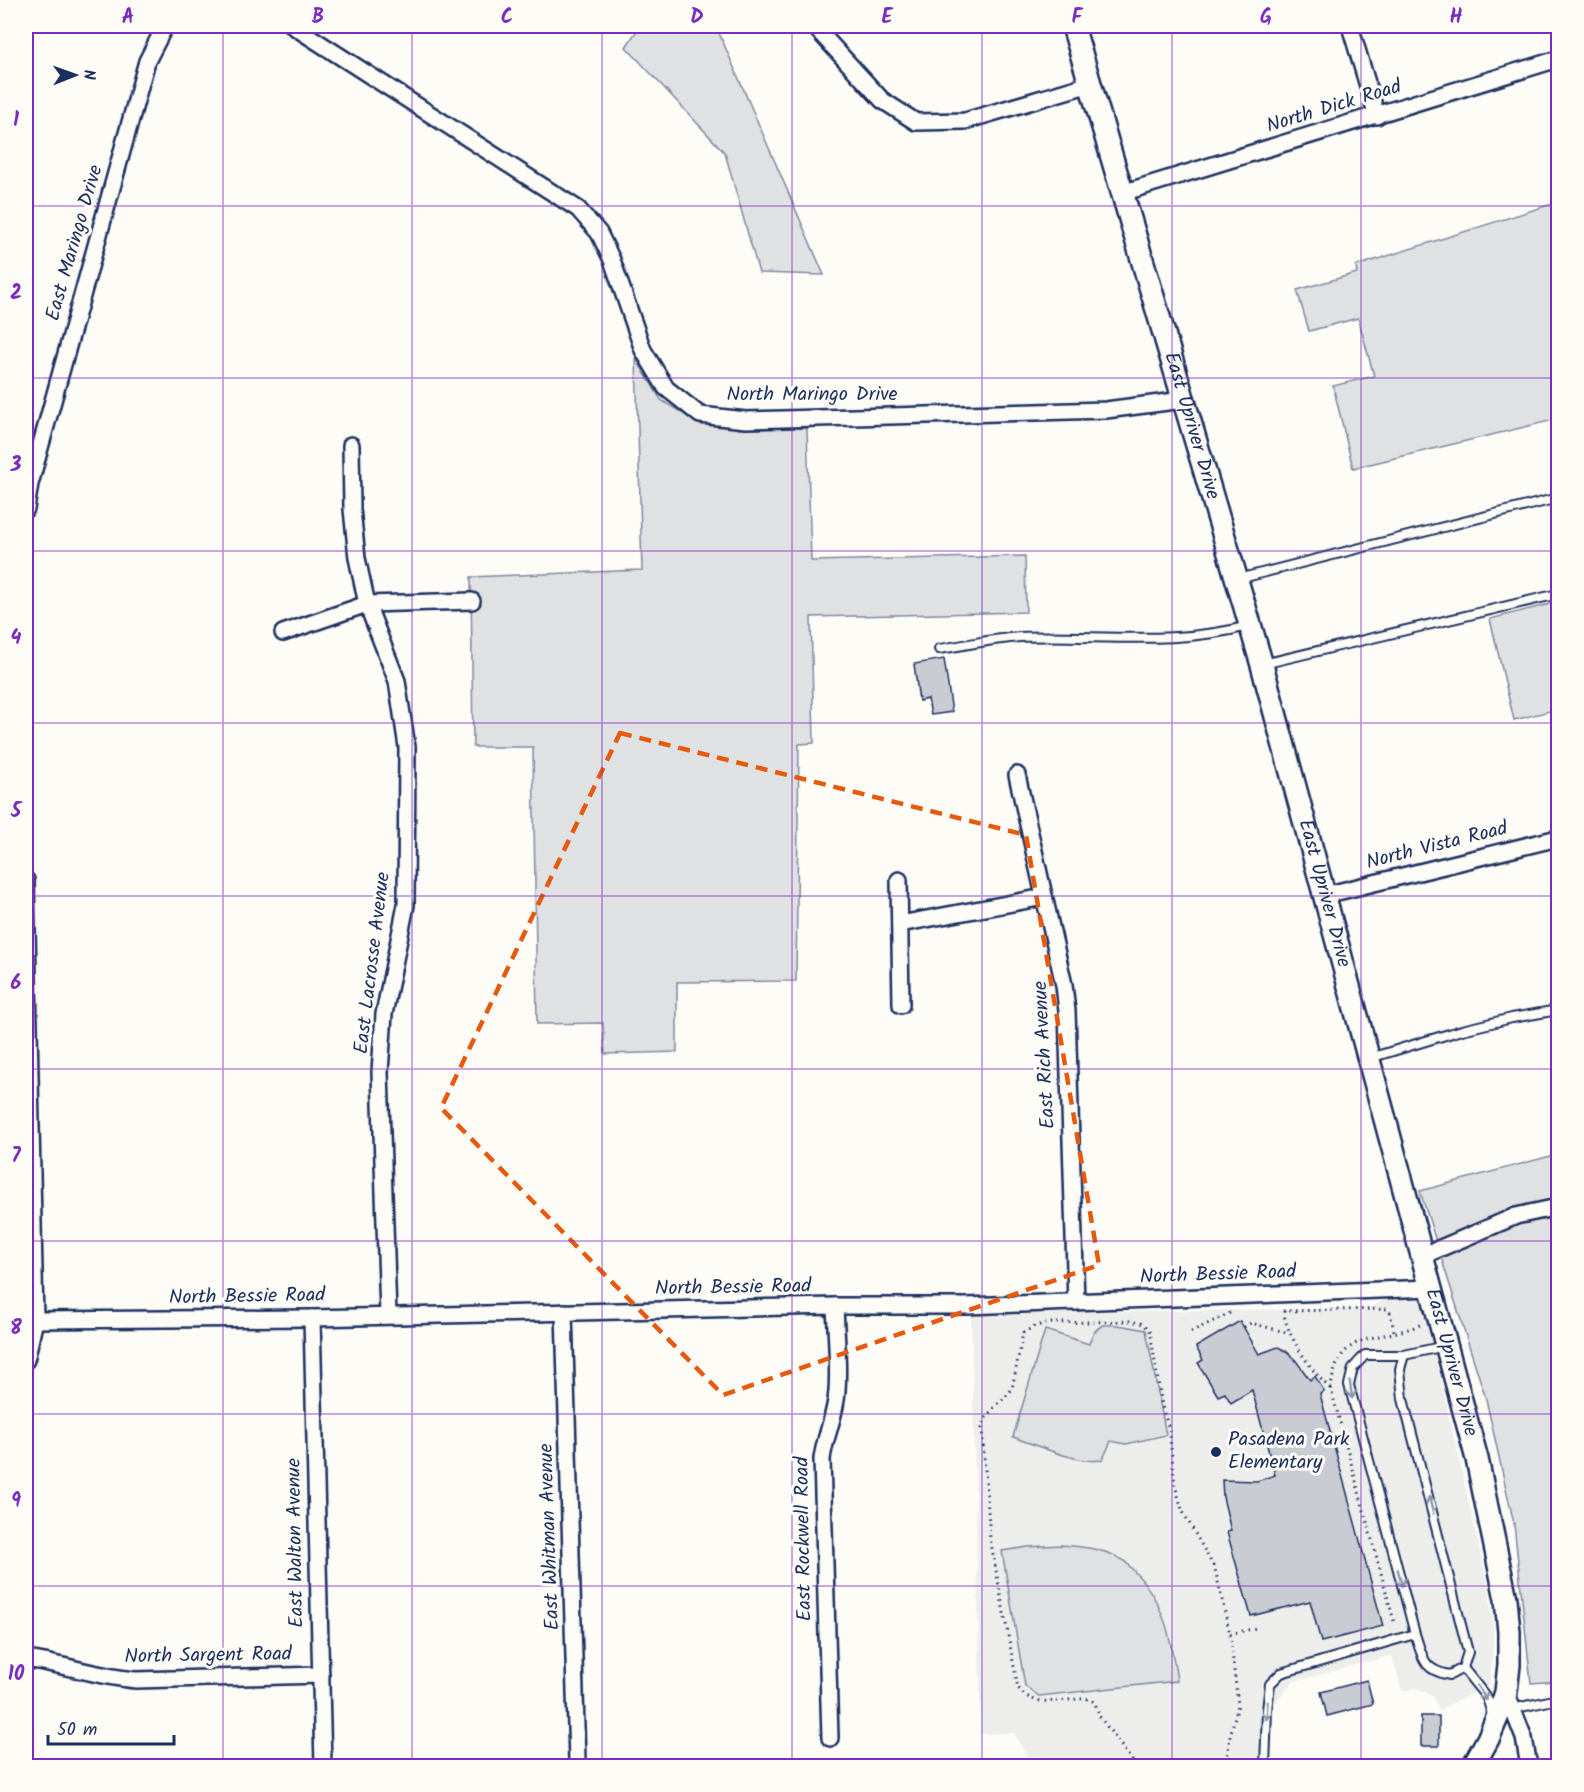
<svg xmlns="http://www.w3.org/2000/svg" width="1584" height="1792" font-family="Kalam,sans-serif">
<rect width="100%" height="100%" fill="#fdfcf7"/>
<filter id="ink" filterUnits="userSpaceOnUse"><feTurbulence type="fractalNoise" baseFrequency=".0167" numOctaves="2"/><feDisplacementMap in="SourceGraphic" scale="12" xChannelSelector="R" yChannelSelector="G"/><feConvolveMatrix kernelMatrix="1 2 1 2 8 2 1 2 1" color-interpolation-filters="sRGB"/></filter>
<g filter="url(#ink)">
<path fill="#edeeec" d="M1422 1298 1489 1590 1493 1622V1658L1489 1685 1439 1710 1432 1696 1416 1688 1402 1691 1392 1655 1293 1682 1273 1705 1272 1766H1032L1014 1733 981 1734 971 1314 1369 1308 1385 1300Z"/>
<g fill="#e0e1e3" stroke="#7e88a0" stroke-width="1.5">
<path d="M640 26H716L824 275 759 273 725 153 626 47Z"/>
<path d="M1558 202V419L1353 468 1333 386 1374 376 1358 318 1309 331 1297 290 1357 273 1356 266Z"/>
<path d="M636 359 661 400 692 419 740 429 807 428 811 561 1025 556 1026 612 811 617 814 743 799 744 796 981 677 982V1052L605 1054 603 1023 537 1024 533 747H473L471 577 642 570Z"/>
<path d="M1558 602V709L1514 720 1490 619Z"/>
<path d="M1558 1154V1681L1531 1683 1514 1524 1486 1399 1420 1191Z"/>
<path d="M1103 1325H1118L1146 1330 1166 1435 1126 1444 1111 1441 1103 1459C1085 1467 1033 1444 1013 1437L1045 1330 1089 1344C1092 1335 1094 1330 1103 1325Z"/>
<path d="M1061 1545C1081 1547 1101 1548 1119 1558 1125 1560 1129 1566 1133 1570 1165 1602 1171 1638 1177 1681L1039 1696 1025 1686 1002 1551 1028 1547Z"/>
</g>
<g fill="#c9ccd3" stroke="#1b2f5e" stroke-width="1.5">
<path d="M944 659 952 712 931 715 928 699 919 701 914 664Z"/>
<path d="M1240 1321 1259 1354 1278 1347 1286 1351 1294 1358 1310 1380 1315 1376 1324 1391 1320 1394 1383 1626 1321 1642 1310 1601 1251 1616 1227 1532 1231 1531 1223 1497 1222 1480 1257 1481 1275 1475 1252 1390 1231 1403 1225 1393 1218 1396 1198 1363 1203 1360 1196 1347Z"/>
<path d="M1367 1680 1373 1704 1327 1716 1321 1692Z"/>
<rect x="1421" y="1716" width="18" height="30"/>
</g>
<g fill="none" stroke-linecap="round" stroke-linejoin="round">
<defs>
<g id="lane">
<path d="M1238 579 1558 498"/>
<path d="M939 649C966 645 993 639 1020 637 1096 634 1175 646 1248 626"/>
<path d="M1263 664 1558 594"/>
<path d="M1370 1058 1462 1030 1512 1018 1558 1010"/>
<path d="M1404 1355 1400 1369 1403 1399 1468 1652 1463 1668 1450 1675C1422 1670 1423 1657 1415 1634L1349 1385 1353 1368 1365 1355H1404L1445 1346"/>
<path d="M1463 1668 1487 1698 1493 1717"/>
<path d="M1512 1709 1558 1699"/>
<path d="M1265 1766 1267 1710 1270 1684 1281 1673 1415 1634"/>
</g>
<g id="street">
<path d="M293 26 578 209 599 233 612 260 643 350 666 388 700 415 746 420 1106 410 1183 400"/>
<path d="M814 26 882 100 916 122 965 121 1090 84"/>
<path d="M1350 26 1377 116"/>
<path d="M1122 193 1558 59"/>
<path d="M351 445 352 509 357 558 367 604 397 681 407 747 406 905 384 1014 380 1072 388 1315"/>
<path d="M26 509 30 484 147 61 165 26"/>
<path d="M283 633 367 604 472 601"/>
<path d="M1017 775 1064 985 1067 1011 1076 1302"/>
<path d="M26 880 35 1320 26 1360"/>
<path d="M899 880 901 1005"/>
<path d="M1325 895 1558 838"/>
<path d="M900 924 1044 897"/>
<path d="M1422 1256 1516 1216 1558 1207"/>
<path d="M564 1312 577 1761"/>
<path d="M312 1318 323 1766"/>
<path d="M35 1320 312 1318 835 1306H967L1431 1288"/>
<path d="M26 1659C63 1664 98 1677 136 1680L321 1675"/>
<path d="M1506 1692 1524 1738 1529 1766"/>
<path d="M830 1738 822 1459C825 1435 836 1415 837 1391 839 1363 836 1334 835 1306"/>
</g>
<g id="secondary">
<path id="s1" d="M1073 26 1262 665 1477 1459 1506 1599 1509 1632V1665L1506 1692 1499 1713 1488 1739 1473 1766"/>
</g>
</defs>
<use href="#lane" stroke="#1b2f5e" stroke-width="12"/>
<use href="#street" stroke="#1b2f5e" stroke-width="20"/>
<use href="#secondary" stroke="#1b2f5e" stroke-width="26"/>
<g stroke="#1b2f5e" stroke-width="3" stroke-dasharray="1.5 4.5" stroke-linecap="butt">
<path d="M1283 1311 1387 1309 1390 1312 1394 1331"/>
<path d="M1284 1311C1284 1333 1314 1375 1331 1389"/>
<path d="M1244 1327 1251 1323 1289 1333"/>
<path d="M1191 1332 1232 1312"/>
<path d="M1394 1621 1331 1389C1337 1327 1380 1343 1422 1324"/>
<path d="M1230 1634 1256 1628"/>
<path d="M1136 1766 1100 1717 1095 1703 1090 1699C1066 1697 1035 1711 1018 1688L990 1538 982 1428C986 1410 1002 1403 1012 1389L1023 1333 1035 1326 1052 1323 1130 1321 1144 1324 1150 1331 1162 1406 1169 1429 1175 1485 1182 1510 1215 1569 1230 1634 1238 1705 1230 1736 1227 1759 1229 1766"/>
</g>
<use href="#lane" stroke="#fdfcf7" stroke-width="8"/>
<use href="#street" stroke="#fdfcf7" stroke-width="15"/>
<use href="#secondary" stroke="#fdfcf7" stroke-width="21"/>
</g>
<defs><path id="oneway-shaft" d="M-6 0H5M1.5-3L5.5 0L1.5 3" fill="none" stroke-width="1.6" stroke-linecap="round" stroke-linejoin="round" transform="scale(1.5)"/></defs>
<g stroke="#8c96aa">
<use href="#oneway-shaft" transform="translate(1351 1390) rotate(82)"/>
<use href="#oneway-shaft" transform="translate(1431 1505) rotate(-105)"/>
<use href="#oneway-shaft" transform="translate(1400 1578) rotate(75)"/>
<use href="#oneway-shaft" transform="translate(1482 1693) rotate(56)"/>
<use href="#oneway-shaft" transform="translate(1267 1711) rotate(94)"/>
</g>
</g>
<path fill="none" stroke="#e8590c" stroke-width="4.5" stroke-dasharray="12 8" stroke-linejoin="round" d="M620 733 1026 835 1099 1265 723 1395 441 1108Z"/>
<path fill="none" stroke="#7b2cbf" stroke-width="1.5" stroke-opacity="0.55" d="M223 26V1766M412 26V1766M602 26V1766M792 26V1766M982 26V1766M1172 26V1766M1361 26V1766M26 206H1558M26 378H1558M26 551H1558M26 723H1558M26 896H1558M26 1069H1558M26 1241H1558M26 1414H1558M26 1586H1558"/>
<circle fill="#1b2f5e" stroke="#fdfcf7" stroke-width="2" cx="1216" cy="1452" r="6"/>
<g text-anchor="middle" dominant-baseline="central" stroke-width="6" stroke-linejoin="round" paint-order="stroke">
<g font-size="20" fill="#1b2f5e" stroke="#fdfcf7">
<text transform="translate(1334 107) rotate(-17)">North Dick Road</text>
<text transform="translate(75 243) rotate(-74)">East Maringo Drive</text>
<text x="812" y="395">North Maringo Drive</text>
<text stroke="none"><textPath href="#s1" startOffset="417">East Upriver Drive</textPath></text>
<text transform="translate(1437 846) rotate(-14)">North Vista Road</text>
<text stroke="none"><textPath href="#s1" startOffset="903">East Upriver Drive</textPath></text>
<text transform="translate(373 963) rotate(-83)">East Lacrosse Avenue</text>
<text transform="translate(1045 1055) rotate(-93)">East Rich Avenue</text>
<text transform="translate(1218 1275) rotate(-2)">North Bessie Road</text>
<text transform="translate(733 1288) rotate(-1)">North Bessie Road</text>
<text transform="translate(247 1297) rotate(-1)">North Bessie Road</text>
<text stroke="none"><textPath href="#s1" startOffset="1389">East Upriver Drive</textPath></text>
<text transform="translate(550 1537) rotate(-92)">East Whitman Avenue</text>
<text transform="translate(804 1539) rotate(-91)">East Rockwell Road</text>
<text transform="translate(296 1543) rotate(-91)">East Walton Avenue</text>
<text transform="translate(208 1656) rotate(-1)">North Sargent Road</text>
</g>
<g font-size="20" fill="#1b2f5e" stroke="#fdfcf7" text-anchor="start">
<text x="1228" y="1440">Pasadena Park<tspan x="1228" dy="23">Elementary</tspan></text>
</g>
</g>
<rect width="1584" height="1792" fill="none" stroke="#fdfcf7" stroke-width="66"/>
<g transform="translate(75 75) rotate(89)" stroke="#fdfcf7" stroke-width="4.5" paint-order="stroke">
<path d="M0-4.5L10 22L0 15L-10 22Z" fill="#1b2f5e"/>
<text y="-9" font-size="16" font-weight="bold" text-anchor="middle" fill="#1b2f5e">N</text>
</g>
<path d="M48 1735v9h126v-9" fill="none" stroke="#1b2f5e" stroke-width="3"/>
<text x="57" y="1735" font-size="18" fill="#1b2f5e" stroke="#fdfcf7" stroke-width="4.5" paint-order="stroke">50 m</text>
<rect x="33" y="33" width="1518" height="1726" fill="none" stroke="#7b2cbf" stroke-width="2"/>
<g font-size="20" text-anchor="middle" font-weight="bold" fill="#7b2cbf">
<text x="128" y="23">A</text>
<text x="318" y="23">B</text>
<text x="507" y="23">C</text>
<text x="697" y="23">D</text>
<text x="887" y="23">E</text>
<text x="1077" y="23">F</text>
<text x="1266" y="23">G</text>
<text x="1456" y="23">H</text>
<text x="16" y="126">1</text>
<text x="16" y="299">2</text>
<text x="16" y="471">3</text>
<text x="16" y="644">4</text>
<text x="16" y="817">5</text>
<text x="16" y="989">6</text>
<text x="16" y="1162">7</text>
<text x="16" y="1334">8</text>
<text x="16" y="1507">9</text>
<text x="16" y="1680">10</text>
</g>
</svg>
